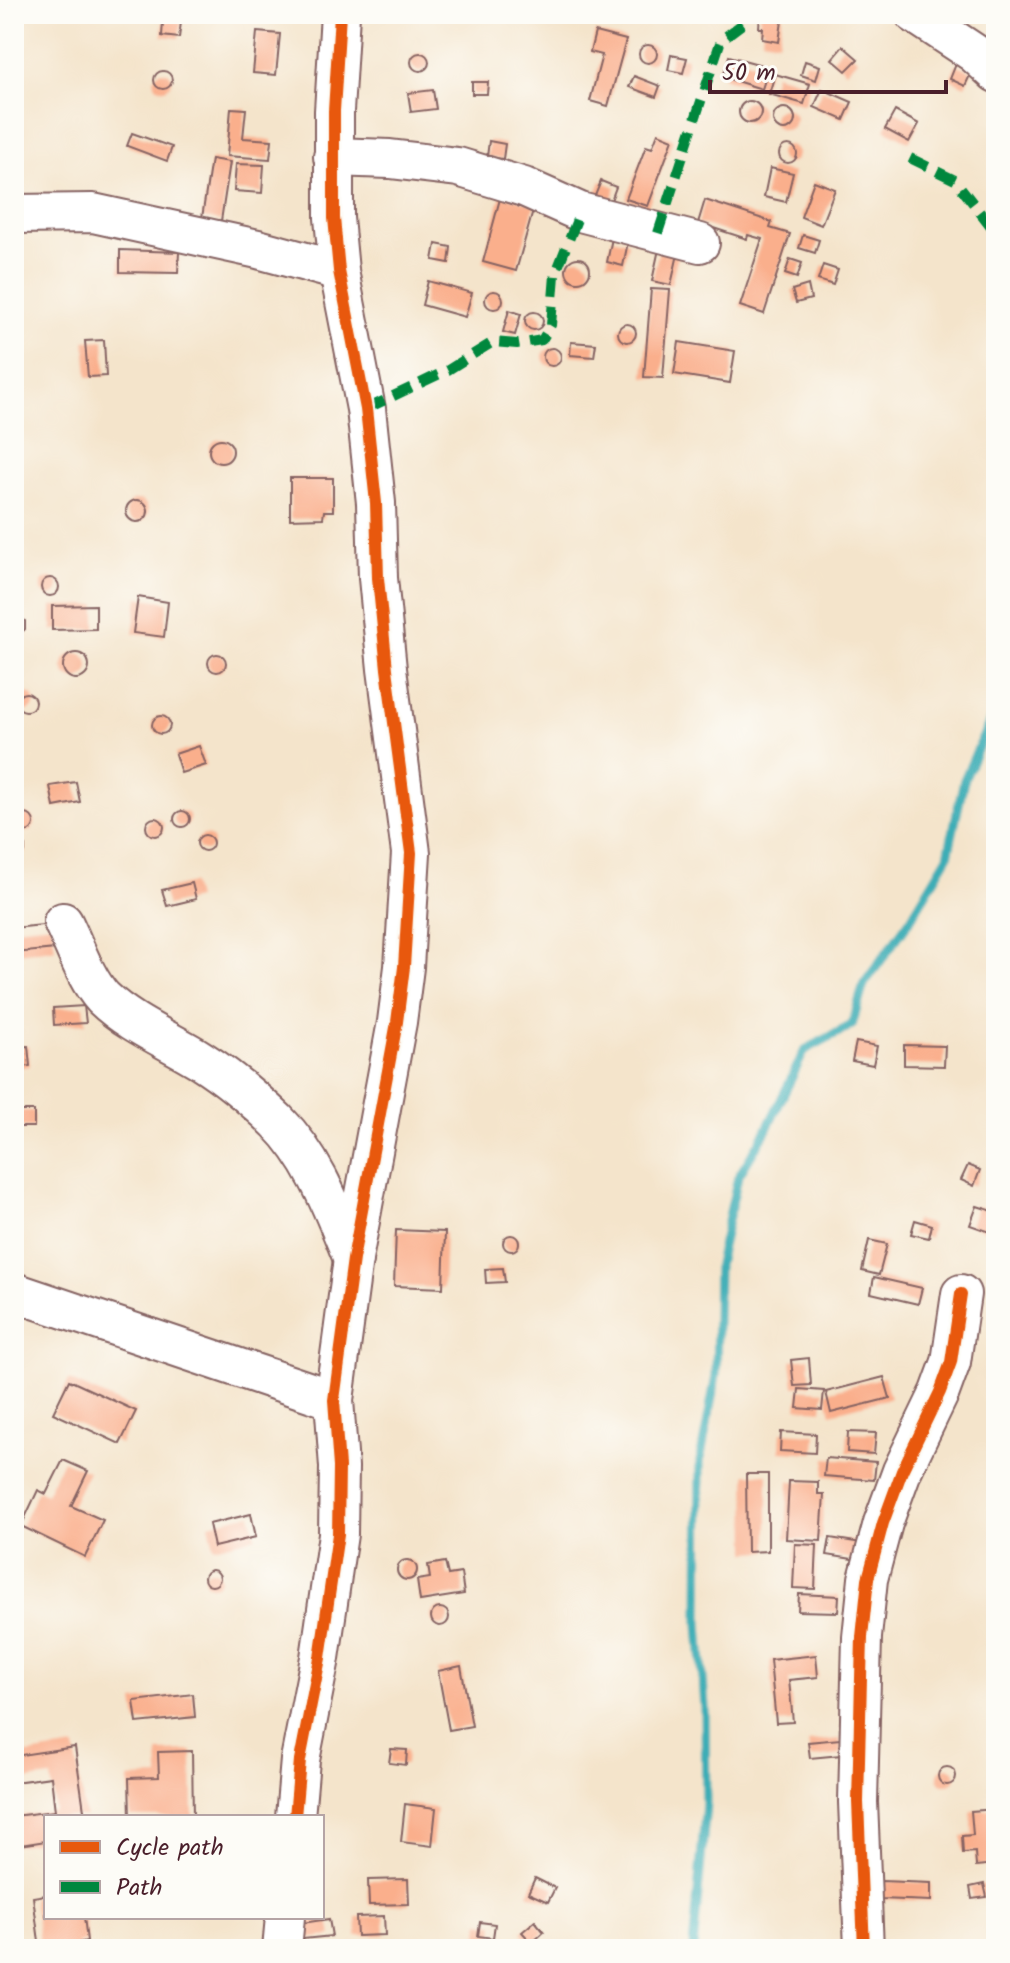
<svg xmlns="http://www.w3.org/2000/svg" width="1010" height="1963" font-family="Kalam,sans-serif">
<rect width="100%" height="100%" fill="#fdfcf7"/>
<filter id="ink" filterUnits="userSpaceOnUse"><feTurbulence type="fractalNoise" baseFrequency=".0125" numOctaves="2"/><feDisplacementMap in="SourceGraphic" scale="16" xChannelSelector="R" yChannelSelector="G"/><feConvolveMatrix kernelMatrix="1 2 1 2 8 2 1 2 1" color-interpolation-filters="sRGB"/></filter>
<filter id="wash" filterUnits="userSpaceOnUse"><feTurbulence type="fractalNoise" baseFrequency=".006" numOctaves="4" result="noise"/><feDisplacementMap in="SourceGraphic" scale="32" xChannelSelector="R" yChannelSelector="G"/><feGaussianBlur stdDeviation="1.8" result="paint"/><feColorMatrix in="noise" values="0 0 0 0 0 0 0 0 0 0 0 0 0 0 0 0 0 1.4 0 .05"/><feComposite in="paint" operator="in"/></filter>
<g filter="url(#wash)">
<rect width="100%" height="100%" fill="#f4e4cb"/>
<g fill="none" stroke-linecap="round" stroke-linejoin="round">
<path stroke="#3cadb6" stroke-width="9" d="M693 1949 706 1804 705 1707 699 1623 700 1461 716 1376 718 1264 738 1177 765 1133 805 1050 852 1025 864 984 910 920 948 856 964 780 996 707"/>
</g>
<g id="blocks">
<g fill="#faaf8c">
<path d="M760 14H783L779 42 762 39 763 28H759Z"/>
<path d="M163 21 181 22 179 38 162 36Z"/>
<path d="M257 32 280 34 276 75 253 73Z"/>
<path d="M595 32 626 40 608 106 590 101 602 55 590 52Z"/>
<circle cx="648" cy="54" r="9"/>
<path d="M843 46 858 59 846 71 832 59Z"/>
<circle cx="420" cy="62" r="9"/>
<path d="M671 55 687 58 683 73 668 70Z"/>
<path d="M729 56 769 67 762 89 723 77Z"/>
<path d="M805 61 820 66 816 80 801 75Z"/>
<path d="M956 64 972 71 965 86 950 79Z"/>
<circle cx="163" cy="80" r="9"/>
<path d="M775 74 810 84 804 104 769 94Z"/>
<path d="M634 76 660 86 656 97 629 87Z"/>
<path d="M472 82H488L487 94H472Z"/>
<path d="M822 89 852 102 844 120 814 107Z"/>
<path d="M433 90 436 109 411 112 408 93Z"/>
<circle cx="750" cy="112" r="11"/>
<path d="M231 108 246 109 243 138 272 140 270 159 227 156Z"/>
<circle cx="784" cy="119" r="11"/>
<path d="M895 111 919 124 909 142 885 129Z"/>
<path d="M19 118 25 147 14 149V119Z"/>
<path d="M132 133 172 147 167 161 127 146Z"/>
<path d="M658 133 673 139 648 206 626 199 646 146 652 148Z"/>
<path d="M489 141 505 144 503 159 487 157Z"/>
<circle cx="788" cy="154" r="9"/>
<path d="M211 159 230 162 221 221 202 218Z"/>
<path d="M236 164 264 165 262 193 234 191Z"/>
<path d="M770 168 793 173 786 202 764 197Z"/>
<path d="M601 181 616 187 610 203 594 198Z"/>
<path d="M814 181 835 189 821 225 801 217Z"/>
<path d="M501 195 535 204 516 271 483 262Z"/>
<path d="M705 200 772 222 770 228 790 234 764 314 740 306 762 239 748 235 747 239 698 223Z"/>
<path d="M803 235 819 240 815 253 799 248Z"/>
<path d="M612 238 628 242 623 266 607 262Z"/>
<path d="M436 244 451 247 449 263 433 260Z"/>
<path d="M659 249 678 254 671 285 652 281Z"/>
<path d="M120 250 179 252 178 273 120 272Z"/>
<circle cx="578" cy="270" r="12"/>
<path d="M790 259 802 263 797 278 785 274Z"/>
<path d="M823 265 838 270 833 285 818 280Z"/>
<path d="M428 281 472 293 465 317 422 305Z"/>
<path d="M808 285 811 299 796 303 792 290Z"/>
<path d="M651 289 670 290 663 378 644 377Z"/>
<circle cx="494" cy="300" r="9"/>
<path d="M509 310 521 314 515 335 503 332Z"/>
<circle cx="534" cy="321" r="9"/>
<circle cx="627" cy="333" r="9"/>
<path d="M104 340 106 376 88 377 85 341Z"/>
<path d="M571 342 596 344 594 357 570 355Z"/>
<path d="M679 342 735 351 730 383 674 374Z"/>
<circle cx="552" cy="357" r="9"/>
<circle cx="221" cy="451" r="12"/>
<path d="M290 478H333V511H324L323 518 290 519Z"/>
<circle cx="137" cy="511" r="11"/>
<circle cx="50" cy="587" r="9"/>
<path d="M138 597 168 602 164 637 133 633Z"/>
<path d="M96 605V629L52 630V606Z"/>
<path d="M14 616H19L25 621V629L20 634H14Z"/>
<circle cx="76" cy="666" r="13"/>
<circle cx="217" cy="663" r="9"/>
<circle cx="26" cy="702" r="9"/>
<circle cx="161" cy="725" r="9"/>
<path d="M199 746 206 765 181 773 175 754Z"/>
<path d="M76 782 80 802 54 807 50 786Z"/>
<circle cx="182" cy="819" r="8"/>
<circle cx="25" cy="823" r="9"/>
<circle cx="155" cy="827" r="9"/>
<circle cx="205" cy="843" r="8"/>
<path d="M14 840 25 845V852L19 858H14Z"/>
<path d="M192 883 196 899 167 906 162 890Z"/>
<path d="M52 924 55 949 15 953 14 928Z"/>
<path d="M84 1006 86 1023 54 1025 53 1008Z"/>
<path d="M856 1042 877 1046 873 1065 852 1061Z"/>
<path d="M904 1045 945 1046 944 1066 904 1065Z"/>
<path d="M28 1046 30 1066 14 1068V1047Z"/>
<rect x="14" y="1111" width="20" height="16"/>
<path d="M968 1165 980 1170 974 1186 961 1180Z"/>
<path d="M977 1206 996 1212V1234L970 1225Z"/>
<path d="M915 1220 932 1225 929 1238 911 1234Z"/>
<path d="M396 1230 445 1232 443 1288 394 1286Z"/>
<circle cx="511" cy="1243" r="8"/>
<path d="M869 1240 887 1244 879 1275 862 1271Z"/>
<path d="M503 1268 505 1282 486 1283 485 1269Z"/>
<path d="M874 1277 922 1288 918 1304 871 1293Z"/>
<path d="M809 1358 811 1385 794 1386 791 1360Z"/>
<path d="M884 1377 890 1398 831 1413 826 1392Z"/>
<path d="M69 1380 136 1411 120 1444 53 1413Z"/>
<path d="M799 1389 824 1391 822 1410 797 1408Z"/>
<path d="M781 1432 816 1434 815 1453 780 1451Z"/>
<path d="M848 1432 876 1433 874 1454 847 1452Z"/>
<path d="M826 1458 876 1462 874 1480 824 1476Z"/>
<path d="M63 1460 88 1471 71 1506 103 1520 85 1557 21 1526 38 1490 46 1494Z"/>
<path d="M746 1474H768V1551L747 1552Z"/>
<path d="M789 1481 818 1482V1494H824L821 1541 786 1539Z"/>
<path d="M251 1514 256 1537 214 1547 209 1524Z"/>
<path d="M830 1538 862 1543 859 1560 827 1555Z"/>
<path d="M795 1544 817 1545 815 1589 793 1588Z"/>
<circle cx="407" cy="1570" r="10"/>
<path d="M445 1562 448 1575 461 1573 464 1594 420 1601 417 1580 430 1578 428 1565Z"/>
<circle cx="212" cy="1578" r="8"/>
<path d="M799 1594 839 1596 838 1612 798 1611Z"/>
<circle cx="440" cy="1617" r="9"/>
<path d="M816 1655 818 1677 789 1680 793 1722 776 1723 770 1660Z"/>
<path d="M461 1666 472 1726 449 1730 438 1671Z"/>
<path d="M193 1694 195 1717 137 1723 134 1701Z"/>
<path d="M840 1739 841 1755 810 1758 808 1742Z"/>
<path d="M75 1747 85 1817H46V1841L14 1846V1816L55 1811 51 1777 14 1782V1756Z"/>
<path d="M391 1749 407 1750 406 1765 389 1763Z"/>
<path d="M192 1751 193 1817H130L129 1778 159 1777 158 1752Z"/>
<circle cx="947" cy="1776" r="9"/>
<path d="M405 1804 436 1808 432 1846 401 1842Z"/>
<path d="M996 1809V1864L976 1866 975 1852 963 1853 962 1836 973 1835 971 1811Z"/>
<path d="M535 1878 555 1888 548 1902 528 1893Z"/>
<path d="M408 1879 409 1904 369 1905 368 1880Z"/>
<path d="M881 1881 931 1883V1901L881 1899Z"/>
<path d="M984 1884 987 1897 972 1899 970 1887Z"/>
<path d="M46 1895V1917H84L87 1941 78 1943 79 1949H40L33 1897Z"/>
<path d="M384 1916 385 1935 357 1936 356 1917Z"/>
<path d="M329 1919 332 1936 303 1939 302 1923Z"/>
<path d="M535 1921 544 1932 532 1943 522 1932Z"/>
<path d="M480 1922 495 1924 493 1938 478 1936Z"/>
</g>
</g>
</g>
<g filter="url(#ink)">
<use href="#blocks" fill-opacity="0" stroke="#866463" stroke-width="2"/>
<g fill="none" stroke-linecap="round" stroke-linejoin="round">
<defs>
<g id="street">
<path d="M915 14 974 53 996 73"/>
<path d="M333 157 390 159 458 167 524 187 580 212 700 243"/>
<path d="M14 214 93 213 258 249 339 271"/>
<path d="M63 922C75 946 85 978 103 998 130 1024 169 1040 201 1060 228 1077 254 1099 277 1121 315 1159 333 1210 353 1259"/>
<path d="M14 1292 334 1400"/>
<path d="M295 1817 300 1760 320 1658 338 1534 339 1467 334 1400 353 1259 397 1022 404 967 411 853 387 669 378 578 376 503 366 409 339 271 334 218V111L340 14"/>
<path d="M282 1949 285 1917"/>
<path d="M864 1949 858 1802 862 1637 868 1579 883 1523 902 1471 940 1392 951 1362 961 1294"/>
</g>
</defs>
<use href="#street" stroke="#866463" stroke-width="42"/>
<use href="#street" stroke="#fff" stroke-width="38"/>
<g stroke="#00873e" stroke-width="10" stroke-dasharray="20 10" stroke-linecap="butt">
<path d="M910 158 955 180 996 233"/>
<path d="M658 233 721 40 746 21 749 14"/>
<path d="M366 409 448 370 493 342 517 344 542 340 551 325 555 275 580 212"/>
</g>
<defs>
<g id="cycleway">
<path d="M295 1817 300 1760 320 1658 338 1534 339 1467 334 1400 353 1259 397 1022 404 967 411 853 387 669 378 578 376 503 366 409 339 271 334 218V111L340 14"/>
<path d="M864 1949 858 1802 862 1637 868 1579 883 1523 902 1471 940 1392 951 1362 961 1294"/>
</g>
</defs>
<use href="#cycleway" stroke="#fdfcf7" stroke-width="17"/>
<use href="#cycleway" stroke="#e8590c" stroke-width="12"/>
</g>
</g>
<rect width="1010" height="1963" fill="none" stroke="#fdfcf7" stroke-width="48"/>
<rect x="44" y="1815" width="280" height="104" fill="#fdfcf7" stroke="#b5a4a5" stroke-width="2"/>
<rect x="60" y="1841" width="40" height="12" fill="#e8590c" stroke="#b5a4a5" stroke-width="2"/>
<text x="116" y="1855" font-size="24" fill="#4a1f2b">Cycle path</text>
<rect x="60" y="1881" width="40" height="12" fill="#00873e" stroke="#b5a4a5" stroke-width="2"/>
<text x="116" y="1895" font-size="24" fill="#4a1f2b">Path</text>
<path d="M710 80v12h236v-12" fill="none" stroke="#4a1f2b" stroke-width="4"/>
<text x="722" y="80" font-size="24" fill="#4a1f2b" stroke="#fdfcf7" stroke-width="6" paint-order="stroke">50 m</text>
</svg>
